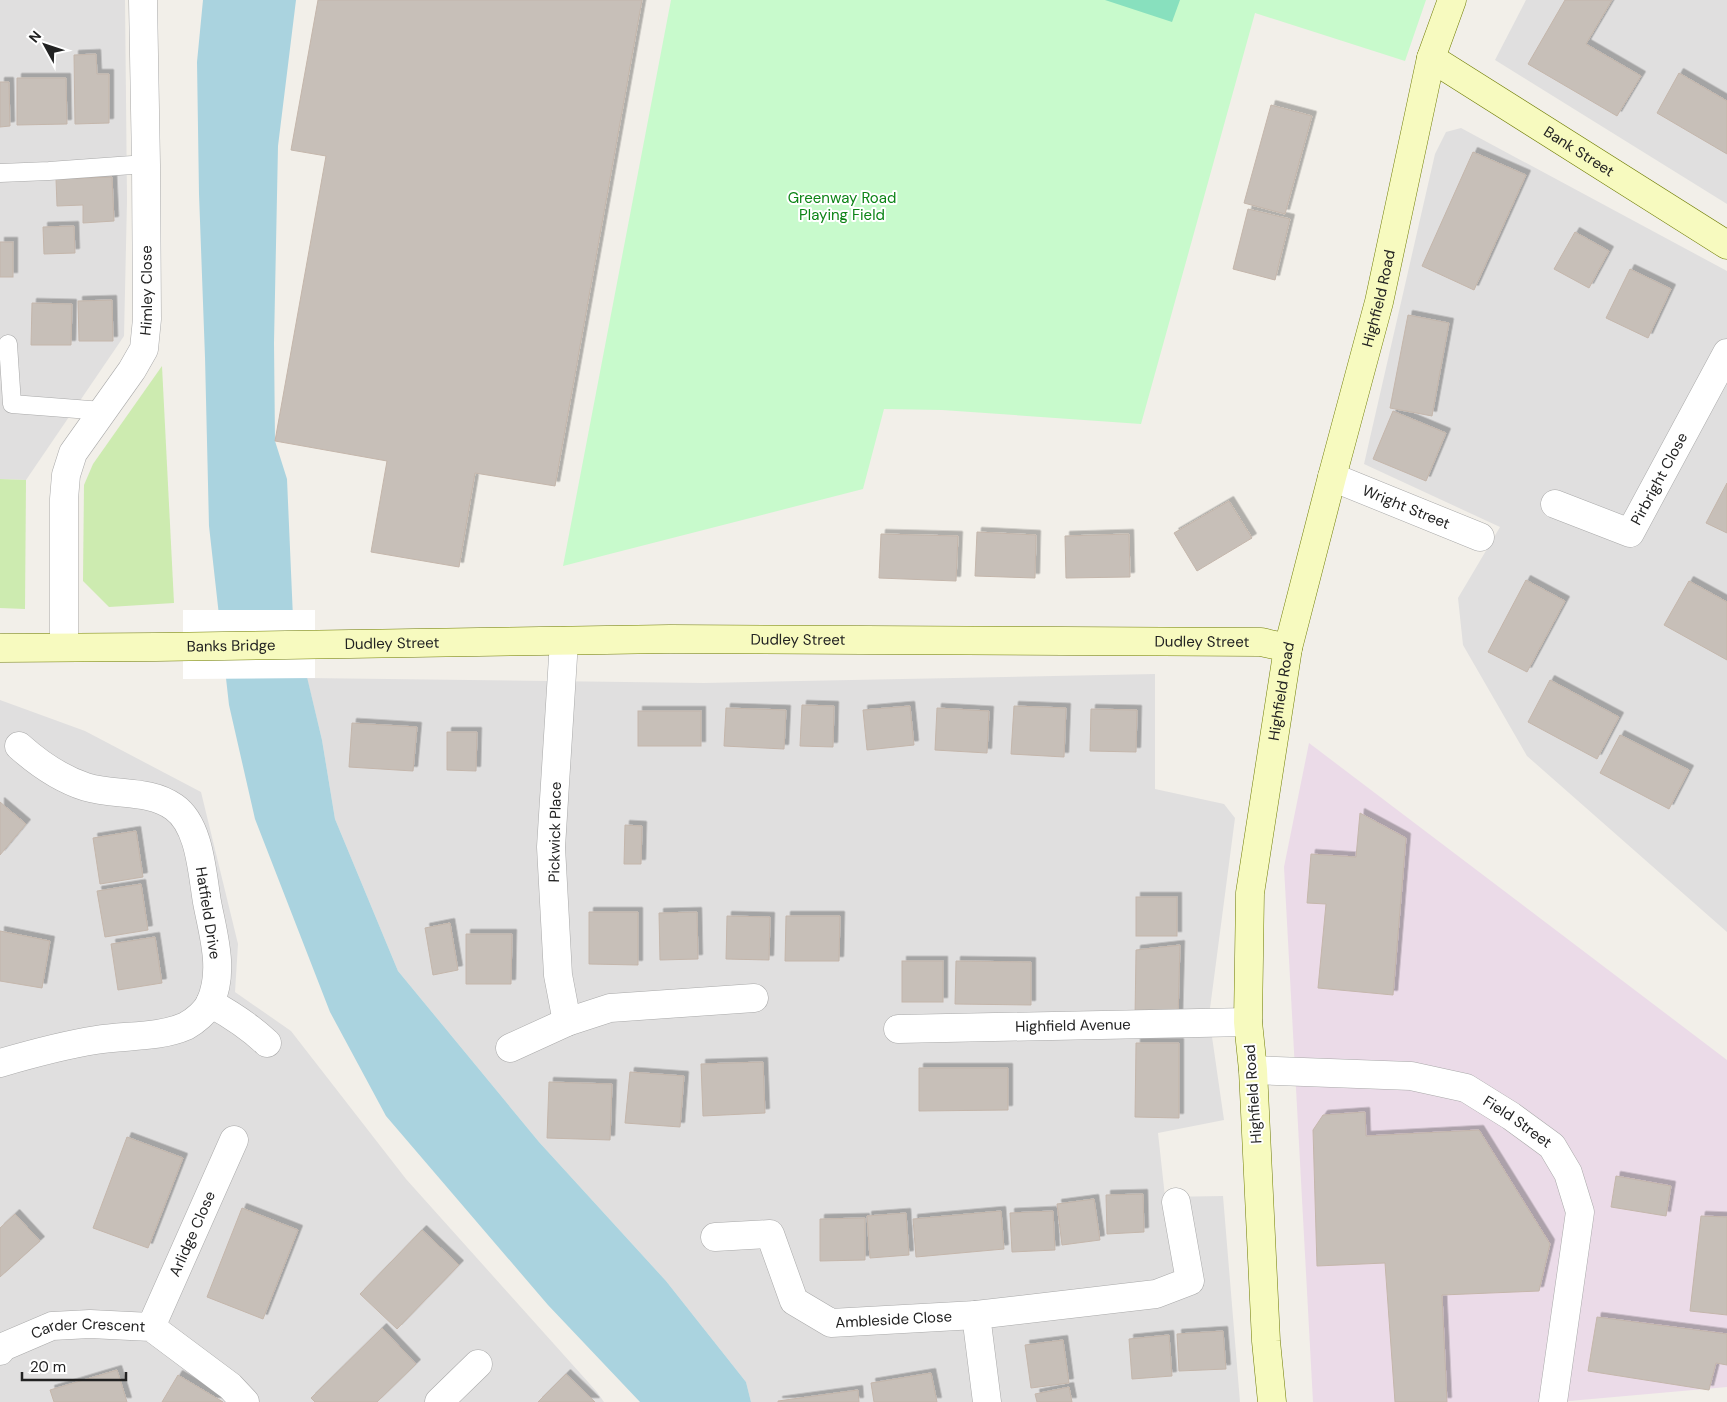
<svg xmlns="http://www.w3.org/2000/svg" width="1727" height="1402" font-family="'DM Sans',sans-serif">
<defs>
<filter id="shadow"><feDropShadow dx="4.5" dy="-4.5" stdDeviation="0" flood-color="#0004"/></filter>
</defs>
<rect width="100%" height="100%" fill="#f2efe9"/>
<g fill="#e0dfdf">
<path d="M0 0H125L127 200 124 336 26 480 0 479Z"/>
<path d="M1526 0H1727V204L1495 60Z"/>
<path d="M1461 128 1727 271V932L1527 756 1463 645 1458 598 1500 527 1364 464 1435 154 1446 132Z"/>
<path d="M1155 674V789L1224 804 1235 818 1209 1016 1224 1120 1158 1133 1165 1197 1223 1196 1240 1402H751L746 1382 666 1281 539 1142 398 971 335 819 322 740 307 678 704 683Z"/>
<path d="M0 700 85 731 201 792 238 944 235 992 291 1031 406 1179 597 1392 604 1402H0Z"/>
</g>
<path fill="#ebdbe8" d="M1309 743 1727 1060V1387L1558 1402H1313L1284 867Z"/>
<g fill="#cdebb0">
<path d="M162 366 174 603 109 607 83 581 84 485 93 464Z"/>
<path d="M0 479 26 480 25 609 0 608Z"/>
</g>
<path fill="#c8facc" d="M671 0H1426L1405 61 1255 13 1141 424 942 410 884 409 863 489 563 566Z"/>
<path fill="#88e0be" d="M1105 0H1180L1172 22Z"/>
<path fill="#aad3df" d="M203 0H296L278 146 274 343 275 441 287 479 293 618 322 740 335 819 398 971 539 1142 666 1281 746 1382 751 1402H640L548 1305 386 1116 330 1012 255 819 229 705 209 526 205 357 199 194 197 62Z"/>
<path fill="#fff" d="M183 610H315V678L183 679Z"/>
<g fill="#c7bfb8" stroke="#c4b6ab" filter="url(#shadow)">
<path d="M318 0H642L555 486 475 473 459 567 371 552 387 461 275 441 326 156 291 150Z"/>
<path d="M1565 0H1612L1586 44 1641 76 1617 116 1528 64Z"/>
<path d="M96 54 97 74H109V123L75 124 74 55Z"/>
<path d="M1679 73 1727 101V154L1657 113Z"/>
<path d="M17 78H66L67 124 17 125Z"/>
<path d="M0 82H9L10 126 0 127Z"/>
<path d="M1271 105 1312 116 1285 214 1244 203Z"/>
<path d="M1473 152 1526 175 1474 290 1422 266Z"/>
<path d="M112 177 114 221 83 223V205L57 206 56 179Z"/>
<path d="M1248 209 1290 219 1275 280 1233 269Z"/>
<path d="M74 226 75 253 44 254 43 227Z"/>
<path d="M1575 232 1609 251 1589 288 1554 269Z"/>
<rect x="0" y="242" width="13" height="35"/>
<path d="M1630 269 1671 289 1648 338 1606 318Z"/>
<path d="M112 300 113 341H79L78 301Z"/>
<path d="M32 303 72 304 71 345H31Z"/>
<path d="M1408 315 1449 323 1432 416 1390 408Z"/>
<path d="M1393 411 1446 433 1426 481 1373 459Z"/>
<path d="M1727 483V533L1706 523Z"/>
<path d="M1229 501 1252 538 1197 571 1174 533Z"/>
<path d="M977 532 1036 535 1035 578 975 576Z"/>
<path d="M881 534 958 536 956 581 879 578Z"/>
<path d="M1129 534 1130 577 1066 578 1065 536Z"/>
<path d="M1526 580 1565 601 1527 672 1488 652Z"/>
<path d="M1689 581 1727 602V660L1664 625Z"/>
<path d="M1550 680 1619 717 1597 759 1528 722Z"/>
<path d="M802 705 834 706 833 747 800 746Z"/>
<path d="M910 706 914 745 867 750 863 710Z"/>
<path d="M1014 706 1066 708 1064 757 1011 754Z"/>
<path d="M726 708 786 710 784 749 724 746Z"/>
<path d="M937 708 989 711 987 753 935 750Z"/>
<path d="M1091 709 1137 710 1136 752 1090 751Z"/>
<rect x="638" y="711" width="63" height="35"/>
<path d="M352 723 417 727 413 771 349 767Z"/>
<path d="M447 732H477L476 771 447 770Z"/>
<path d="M1620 735 1689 770 1669 809 1600 773Z"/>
<path d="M0 802 26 824 0 855Z"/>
<path d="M1360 813 1406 838 1393 995 1318 988 1326 904 1307 903 1311 854 1356 857Z"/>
<path d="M625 825 642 826 641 864H624Z"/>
<path d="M136 831 143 877 100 884 93 838Z"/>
<path d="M141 884 148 930 105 937 97 891Z"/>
<rect x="1136" y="897" width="41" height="39"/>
<path d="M589 912H638V965L589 964Z"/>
<path d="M697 912 698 959 660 960 659 913Z"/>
<path d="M727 916 770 917 769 960 726 959Z"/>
<path d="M786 916H840L839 961H785Z"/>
<path d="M450 923 458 970 433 975 425 928Z"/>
<path d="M0 931 50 941 42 988 0 981Z"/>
<path d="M466 934H512L511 984H466Z"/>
<path d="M155 937 162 983 118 990 111 944Z"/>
<path d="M1180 945 1178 1018H1135L1136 950Z"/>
<rect x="902" y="961" width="41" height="41"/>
<path d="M956 961 1031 962V1005L955 1004Z"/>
<path d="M1136 1043H1179V1118L1135 1117Z"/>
<path d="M763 1062 765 1113 703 1116 701 1064Z"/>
<path d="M919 1068H1008V1110L919 1111Z"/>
<path d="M630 1072 684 1076 680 1127 625 1123Z"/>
<path d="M549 1082 612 1084 610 1140 547 1138Z"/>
<path d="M1365 1112 1366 1136 1479 1130 1550 1244 1539 1291 1442 1295 1447 1402H1395L1385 1263 1317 1266 1313 1130 1323 1115Z"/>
<path d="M127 1137 183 1158 148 1248 93 1228Z"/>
<path d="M1616 1176 1671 1186 1666 1216 1611 1207Z"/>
<path d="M1143 1194 1144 1232 1107 1234 1106 1195Z"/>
<path d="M1094 1199 1100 1240 1062 1245 1057 1204Z"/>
<path d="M242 1208 298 1230 263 1319 207 1297Z"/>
<path d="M1001 1211 1004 1249 916 1257 913 1219Z"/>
<path d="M1053 1211 1055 1250 1012 1252 1010 1213Z"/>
<path d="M906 1213 909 1255 870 1258 867 1216Z"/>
<path d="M15 1214 40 1241 0 1277V1228Z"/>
<path d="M1701 1216 1727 1217V1315L1690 1311Z"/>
<path d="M865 1218V1260L820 1261V1219Z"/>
<path d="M422 1230 459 1265 397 1329 360 1294Z"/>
<path d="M1597 1317 1727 1334V1365L1716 1363 1709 1390 1588 1371Z"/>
<path d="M382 1328 416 1364 377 1402H315L311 1398Z"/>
<path d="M1223 1331 1226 1369 1179 1371 1177 1334Z"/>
<path d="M1169 1335 1172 1376 1132 1379 1129 1339Z"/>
<path d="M1063 1340 1069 1383 1031 1388 1025 1345Z"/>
<path d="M117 1370 127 1402H54L50 1390Z"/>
<path d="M931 1373 937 1402H874L871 1383Z"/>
<path d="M566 1374 595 1402H538Z"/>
<path d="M178 1375 223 1402H162Z"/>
<path d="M1069 1387 1072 1402H1037L1035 1394Z"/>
<path d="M858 1390 859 1402H778V1401Z"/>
</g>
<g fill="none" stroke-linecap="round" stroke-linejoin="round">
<defs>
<g id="lane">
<path d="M0 173 49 171 146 164"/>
<path d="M8 344 12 404 103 411"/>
</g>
<g id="street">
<path id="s1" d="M1332 477 1480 537"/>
<path id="s2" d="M1555 504 1630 533 1727 353"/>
<path d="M564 641 551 847 558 975 567 1022"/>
<path id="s3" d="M64 647V499L66 475 73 453 132 370 144 349 147 319 146 164 143 0"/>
<path d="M210 1003C232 1015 249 1026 267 1043"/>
<path id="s4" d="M898 1029 1248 1022"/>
<path d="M510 1048 567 1022 610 1008 754 998"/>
<path d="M0 1063C31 1054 64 1045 96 1040 125 1035 159 1038 186 1026 195 1021 206 1012 210 1003 225 971 213 934 207 902 202 873 200 825 174 807 149 789 115 796 86 787 61 779 38 763 19 746"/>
<path id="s5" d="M1253 1070 1411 1076 1466 1088 1511 1116 1552 1146 1568 1173 1580 1212 1553 1402"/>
<path id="s6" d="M715 1237 770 1234 794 1301 831 1323 976 1315"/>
<path id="s7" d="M151 1327 234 1140"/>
<path id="s8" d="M0 1351 3 1347 52 1326 90 1324 151 1327 230 1386 245 1402"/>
<path d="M439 1402 478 1364"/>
<path d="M987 1402 976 1315 1156 1294 1190 1281 1176 1202"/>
</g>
<g id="secondary">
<path id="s9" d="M1431 58 1727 245"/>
<path id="s10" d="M0 648 156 647 670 639 1261 642 1288 648"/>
<path id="s11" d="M1272 1402 1266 1341 1253 1070 1248 1022 1250 893 1288 648 1332 477 1379 302 1431 58 1452 0"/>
</g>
</defs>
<use href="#lane" stroke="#a9a9a9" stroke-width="19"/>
<use href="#street" stroke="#a9a9a9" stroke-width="29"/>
<use href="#secondary" stroke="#707d05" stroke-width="29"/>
<use href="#lane" stroke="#fff" stroke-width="18"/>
<use href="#street" stroke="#fff" stroke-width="28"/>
<use href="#secondary" stroke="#f7fabf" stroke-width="28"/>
</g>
<g text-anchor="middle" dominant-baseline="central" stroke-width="4" stroke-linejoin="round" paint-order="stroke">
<g font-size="15" fill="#222" stroke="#fff">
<text stroke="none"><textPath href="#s9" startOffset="175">Bank Street</textPath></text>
<text stroke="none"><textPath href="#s3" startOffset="380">Himley Close</textPath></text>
<text stroke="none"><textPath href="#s11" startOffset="1119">Highfield Road</textPath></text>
<text stroke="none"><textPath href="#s2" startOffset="142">Pirbright Close</textPath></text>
<text stroke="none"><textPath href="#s1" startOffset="80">Wright Street</textPath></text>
<text stroke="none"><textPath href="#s10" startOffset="798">Dudley Street</textPath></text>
<text stroke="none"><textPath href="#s10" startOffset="1202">Dudley Street</textPath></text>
<text stroke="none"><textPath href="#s10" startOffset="392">Dudley Street</textPath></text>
<text stroke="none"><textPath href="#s10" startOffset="231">Banks Bridge</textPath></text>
<text stroke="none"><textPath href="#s11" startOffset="714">Highfield Road</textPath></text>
<text transform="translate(555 832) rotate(-89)">Pickwick Place</text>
<text transform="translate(208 913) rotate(81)">Hatfield Drive</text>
<text stroke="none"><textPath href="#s4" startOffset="175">Highfield Avenue</textPath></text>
<text transform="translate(1253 1094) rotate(-94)">Highfield Road</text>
<text stroke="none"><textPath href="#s5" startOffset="276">Field Street</textPath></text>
<text stroke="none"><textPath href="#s7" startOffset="102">Arlidge Close</textPath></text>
<text stroke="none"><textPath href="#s6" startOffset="232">Ambleside Close</textPath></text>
<text stroke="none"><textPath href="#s8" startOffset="94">Carder Crescent</textPath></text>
</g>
<g font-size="15" fill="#0c8416" stroke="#fff">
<text x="842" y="198">Greenway Road<tspan x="842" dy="17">Playing Field</tspan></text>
</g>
</g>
<g transform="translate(45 45) rotate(310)" stroke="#ffffff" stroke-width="4" paint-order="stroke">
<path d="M0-4L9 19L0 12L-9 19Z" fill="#222222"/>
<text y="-8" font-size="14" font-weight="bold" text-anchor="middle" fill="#222222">N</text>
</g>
<path d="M22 1372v8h104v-8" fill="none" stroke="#222222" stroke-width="2.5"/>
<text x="30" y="1372" font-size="15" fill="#222222" stroke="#ffffff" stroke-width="4" paint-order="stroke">20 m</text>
</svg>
